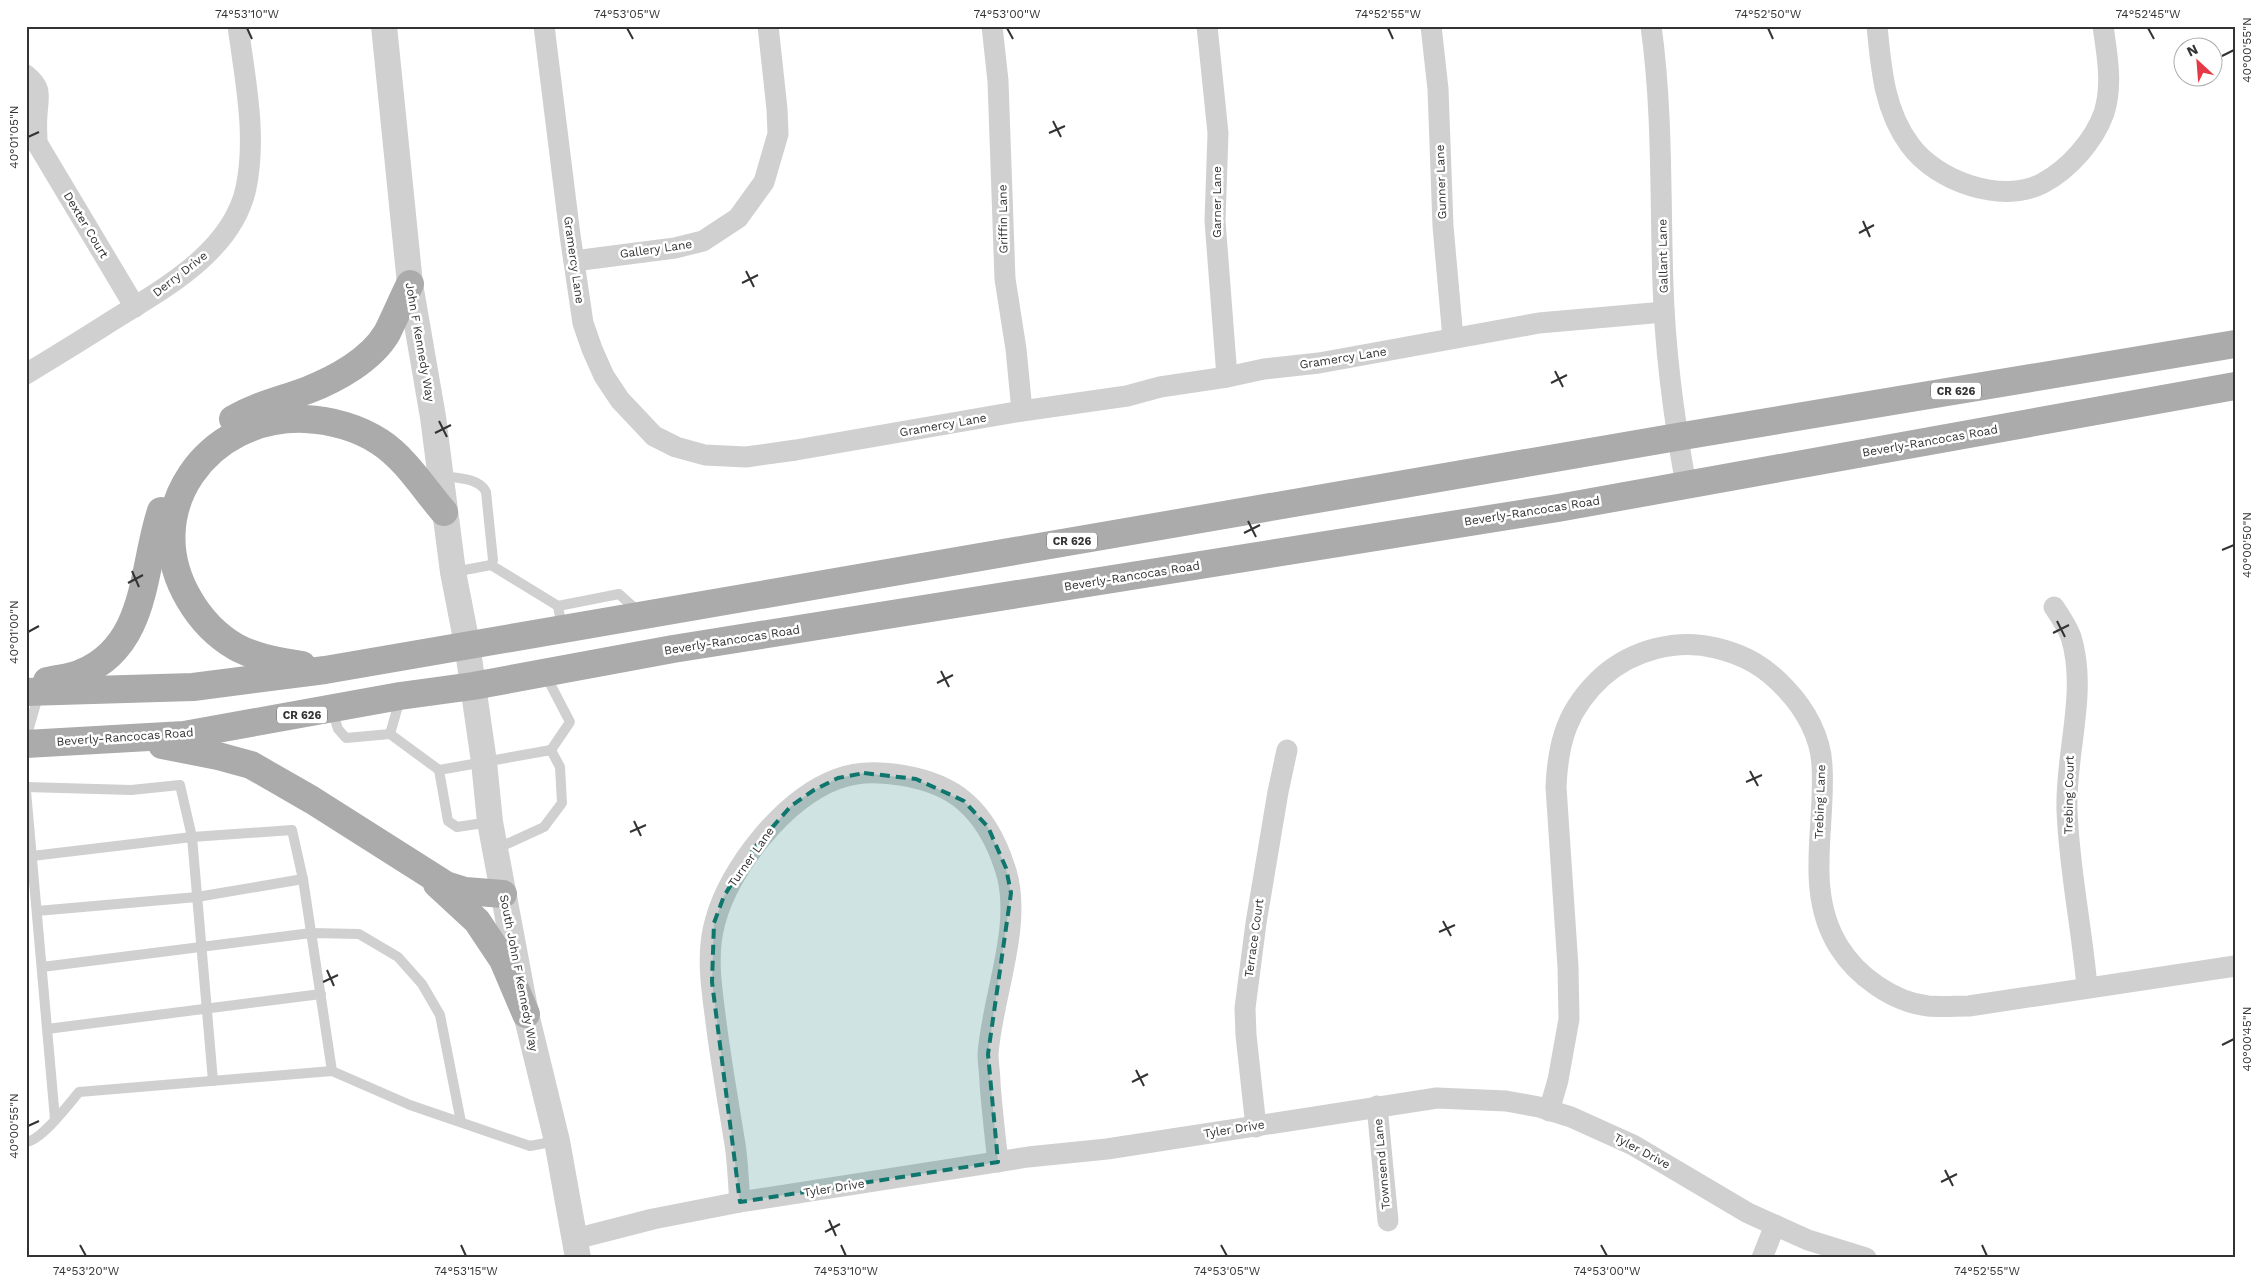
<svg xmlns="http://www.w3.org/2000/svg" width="2261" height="1284" font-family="'Work Sans',sans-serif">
<rect width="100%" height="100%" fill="#fff"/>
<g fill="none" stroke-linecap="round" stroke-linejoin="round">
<g stroke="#d0d0d0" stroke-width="10">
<path d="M442 476C456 478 480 478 486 492L493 560 491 565 454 572"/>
<path d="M491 565 558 606 562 628"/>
<path d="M558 606 619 594 640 613"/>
<path d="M545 674 570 722 551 750"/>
<path d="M332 710 338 729 346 738 390 734 439 770"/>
<path d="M390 734 400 699"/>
<path d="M26 738 39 693"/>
<path d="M26 787 131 790 180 785 192 837 292 830 303 879 332 1071"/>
<path d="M26 791 55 1119"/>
<path d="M490 822 457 827 448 821 439 770 551 750 560 767 562 803 544 827 496 849"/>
<path d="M32 856 192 837 213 1081"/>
<path d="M37 911 197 897 303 879"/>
<path d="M42 967 311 933 359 934 398 957 422 984 440 1015 461 1122"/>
<path d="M47 1029 321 994"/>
<path d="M26 1142C41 1141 69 1104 79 1092L332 1071 410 1105 530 1146 556 1141"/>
</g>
<g stroke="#d0d0d0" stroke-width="21">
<path d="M544 26 570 235 583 323 592 349 604 376 620 400 654 436 676 447 705 455 746 457 796 450 1022 411 1127 396 1160 387 1227 377 1264 369 1319 363 1539 323 1664 312"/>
<path d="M992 26 998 81 1005 279 1016 349 1022 411"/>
<path d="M1207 26 1218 133 1215 221 1227 377"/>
<path d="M1431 26 1438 89 1443 226 1453 338"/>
<path d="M1651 26C1663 112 1660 199 1663 285 1665 352 1674 419 1686 485"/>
<path d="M1877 26C1881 68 1884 110 1910 145 1936 181 2002 205 2043 183 2069 169 2094 141 2104 113 2113 84 2107 55 2103 26"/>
<path d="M26 75C43 89 38 96 37 115 36 124 37 134 37 143L26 137"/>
<path d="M37 143 135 307"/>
<path d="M574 261 675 248 703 241 738 218 764 182 778 134 777 109 768 26"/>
<path d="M26 374C54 357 82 340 110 322 161 290 232 253 246 188 257 135 245 79 238 26"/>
<path d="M2054 607C2060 616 2067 626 2071 637 2088 692 2065 753 2067 810 2069 869 2082 928 2087 987"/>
<path d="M1377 1106 1388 1221"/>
<path d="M1549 1111 1558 1080 1569 1019 1568 967 1556 787C1558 740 1568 708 1603 676 1633 650 1677 638 1716 648 1745 655 1766 667 1786 689 1805 709 1821 737 1822 766 1826 827 1804 891 1839 947 1857 976 1893 1002 1928 1006 1941 1007 1956 1006 1969 1006L2235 966"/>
<path d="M1256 1127 1246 1035 1245 1008 1256 923 1278 792 1287 750"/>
<path d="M740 1202C738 1181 738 1159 734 1138 728 1102 722 1067 717 1030 713 996 705 957 715 922 729 868 784 799 837 779 872 765 935 776 964 801 984 818 997 843 1005 868 1024 923 992 997 988 1054 988 1063 990 1074 990 1083 992 1110 995 1136 998 1162"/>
<path d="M575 1239 653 1219 740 1202 1028 1157 1107 1149 1437 1098 1506 1101 1539 1107 1571 1117 1633 1145 1748 1213 1808 1240 1866 1258"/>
<path d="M1762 1258 1775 1225"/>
</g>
<path stroke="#d0d0d0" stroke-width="26" d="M384 26 410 284 433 417 453 572 467 644 484 762 490 822 526 1014 557 1141 578 1258"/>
<g stroke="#ababab" stroke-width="28">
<path d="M233 419C257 405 282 400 308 390 336 379 371 360 387 333 395 317 402 300 410 284"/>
<path d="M302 665C279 661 256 658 236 647 217 636 200 618 189 599 137 511 208 415 305 419 331 420 359 428 380 442 406 459 424 489 444 512"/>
<path d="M47 681C58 678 71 678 81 673 148 646 142 568 161 511"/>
<path d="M26 692 193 687 325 670 1677 437 2235 344"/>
<path d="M26 744 184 735 400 696 473 686 673 649 1558 508 2235 386"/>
<path d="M162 745 218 756 251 765 312 800 446 885 465 891 503 894"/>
<path d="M437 884 477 921 503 960 526 1014"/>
</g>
</g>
<path fill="#0f766e" fill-opacity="0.2" stroke="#0f766e" stroke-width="4" stroke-dasharray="10 6" stroke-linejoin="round" d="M864 773 916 779 964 801 988 827 1006 868 1011 893 988 1054 998 1162 740 1202 712 982 714 923 724 896 755 847 791 806 814 790 838 778Z"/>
<path fill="none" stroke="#333" stroke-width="2" d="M247 28 252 39M627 28 633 39M1007 28 1013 39M1388 28 1393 39M1768 28 1773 39M2148 28 2154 39M2222 56 2234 50M1053 121 1061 137M1049 133 1065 126M28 137 39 132M1863 221 1870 237M1859 233 1874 225M746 271 754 287M742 283 758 275M1555 371 1563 387M1551 383 1567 375M439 421 447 437M435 433 451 425M1248 521 1256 537M1244 533 1260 525M2222 550 2234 545M132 571 139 587M128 583 143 575M2057 621 2065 637M28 632 39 626M2053 633 2069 625M941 671 949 687M937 683 953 675M1750 771 1758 786M1746 782 1762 775M634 821 641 836M630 832 646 825M1443 921 1451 936M1439 932 1455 925M327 970 334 986M323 982 338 975M2222 1045 2234 1039M1136 1070 1144 1086M1132 1082 1148 1074M28 1126 39 1121M1945 1170 1953 1186M1941 1182 1957 1174M829 1220 836 1236M825 1232 840 1224M80 1245 86 1256M461 1245 466 1256M841 1245 846 1256M1221 1245 1227 1256M1601 1245 1607 1256M1982 1245 1987 1256"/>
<g text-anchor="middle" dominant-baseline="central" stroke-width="5" stroke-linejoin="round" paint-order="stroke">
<g fill="#fff" stroke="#707070" stroke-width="1">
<rect x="1931" y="382.5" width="50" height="17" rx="4"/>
<rect x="1047" y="532.5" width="50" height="17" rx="4"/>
<rect x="277" y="706.5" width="50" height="17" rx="4"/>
</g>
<g font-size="11" font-weight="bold" fill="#333">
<text x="1956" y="391">CR 626</text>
<text x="1072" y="541">CR 626</text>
<text x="302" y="715">CR 626</text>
</g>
<g font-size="12" fill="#333" stroke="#fff">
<text transform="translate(1441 182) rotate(-92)">Gunner Lane</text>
<text transform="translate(1217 202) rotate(-90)">Garner Lane</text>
<text transform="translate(1003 219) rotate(-91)">Griffin Lane</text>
<text transform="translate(86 225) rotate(59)">Dexter Court</text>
<text transform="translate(656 249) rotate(-8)">Gallery Lane</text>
<text transform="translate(1663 256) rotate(-91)">Gallant Lane</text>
<text transform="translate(574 260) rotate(82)">Gramercy Lane</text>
<text transform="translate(180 274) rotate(-38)">Derry Drive</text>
<text transform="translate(420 342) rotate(80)">John F Kennedy Way</text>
<text transform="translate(1343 358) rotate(-9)">Gramercy Lane</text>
<text transform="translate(943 425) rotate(-10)">Gramercy Lane</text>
<text transform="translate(1930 441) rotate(-10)">Beverly-Rancocas Road</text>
<text transform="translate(1532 511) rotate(-9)">Beverly-Rancocas Road</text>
<text transform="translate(1132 576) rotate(-9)">Beverly-Rancocas Road</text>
<text transform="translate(732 640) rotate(-9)">Beverly-Rancocas Road</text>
<text transform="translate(125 737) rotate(-4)">Beverly-Rancocas Road</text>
<text transform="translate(2069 795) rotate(-89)">Trebing Court</text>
<text transform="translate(1820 802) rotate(-88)">Trebing Lane</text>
<text transform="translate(751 857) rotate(-55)">Turner Lane</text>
<text transform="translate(1254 938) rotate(-82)">Terrace Court</text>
<text transform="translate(519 973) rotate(79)">South John F Kennedy Way</text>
<text transform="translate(1234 1129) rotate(-9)">Tyler Drive</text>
<text transform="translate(1642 1151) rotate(28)">Tyler Drive</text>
<text transform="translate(1382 1164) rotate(-95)">Townsend Lane</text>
<text transform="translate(834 1188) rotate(-9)">Tyler Drive</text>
</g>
</g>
<rect width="2261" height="1284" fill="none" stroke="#ffffff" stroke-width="55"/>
<g transform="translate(2198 62) rotate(334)"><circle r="24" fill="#ffffff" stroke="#adadad"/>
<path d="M0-4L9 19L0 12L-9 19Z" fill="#e63946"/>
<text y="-8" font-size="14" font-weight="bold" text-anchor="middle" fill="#333333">N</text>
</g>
<rect x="28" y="28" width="2206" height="1228" fill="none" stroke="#333" stroke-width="2"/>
<g font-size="12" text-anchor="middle" fill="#333">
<text x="247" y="18">74°53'10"W</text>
<text x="627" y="18">74°53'05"W</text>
<text x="1007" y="18">74°53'00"W</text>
<text x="1388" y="18">74°52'55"W</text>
<text x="1768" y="18">74°52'50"W</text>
<text x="2148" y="18">74°52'45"W</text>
<text transform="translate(2247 50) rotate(-90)" y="4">40°00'55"N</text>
<text transform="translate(14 137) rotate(-90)" y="4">40°01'05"N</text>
<text transform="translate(2247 545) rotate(-90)" y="4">40°00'50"N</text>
<text transform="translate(14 632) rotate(-90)" y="4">40°01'00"N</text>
<text transform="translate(2247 1039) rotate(-90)" y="4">40°00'45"N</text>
<text transform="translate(14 1126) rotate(-90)" y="4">40°00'55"N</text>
<text x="86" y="1275">74°53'20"W</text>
<text x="466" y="1275">74°53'15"W</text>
<text x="846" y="1275">74°53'10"W</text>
<text x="1227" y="1275">74°53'05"W</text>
<text x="1607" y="1275">74°53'00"W</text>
<text x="1987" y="1275">74°52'55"W</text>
</g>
</svg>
